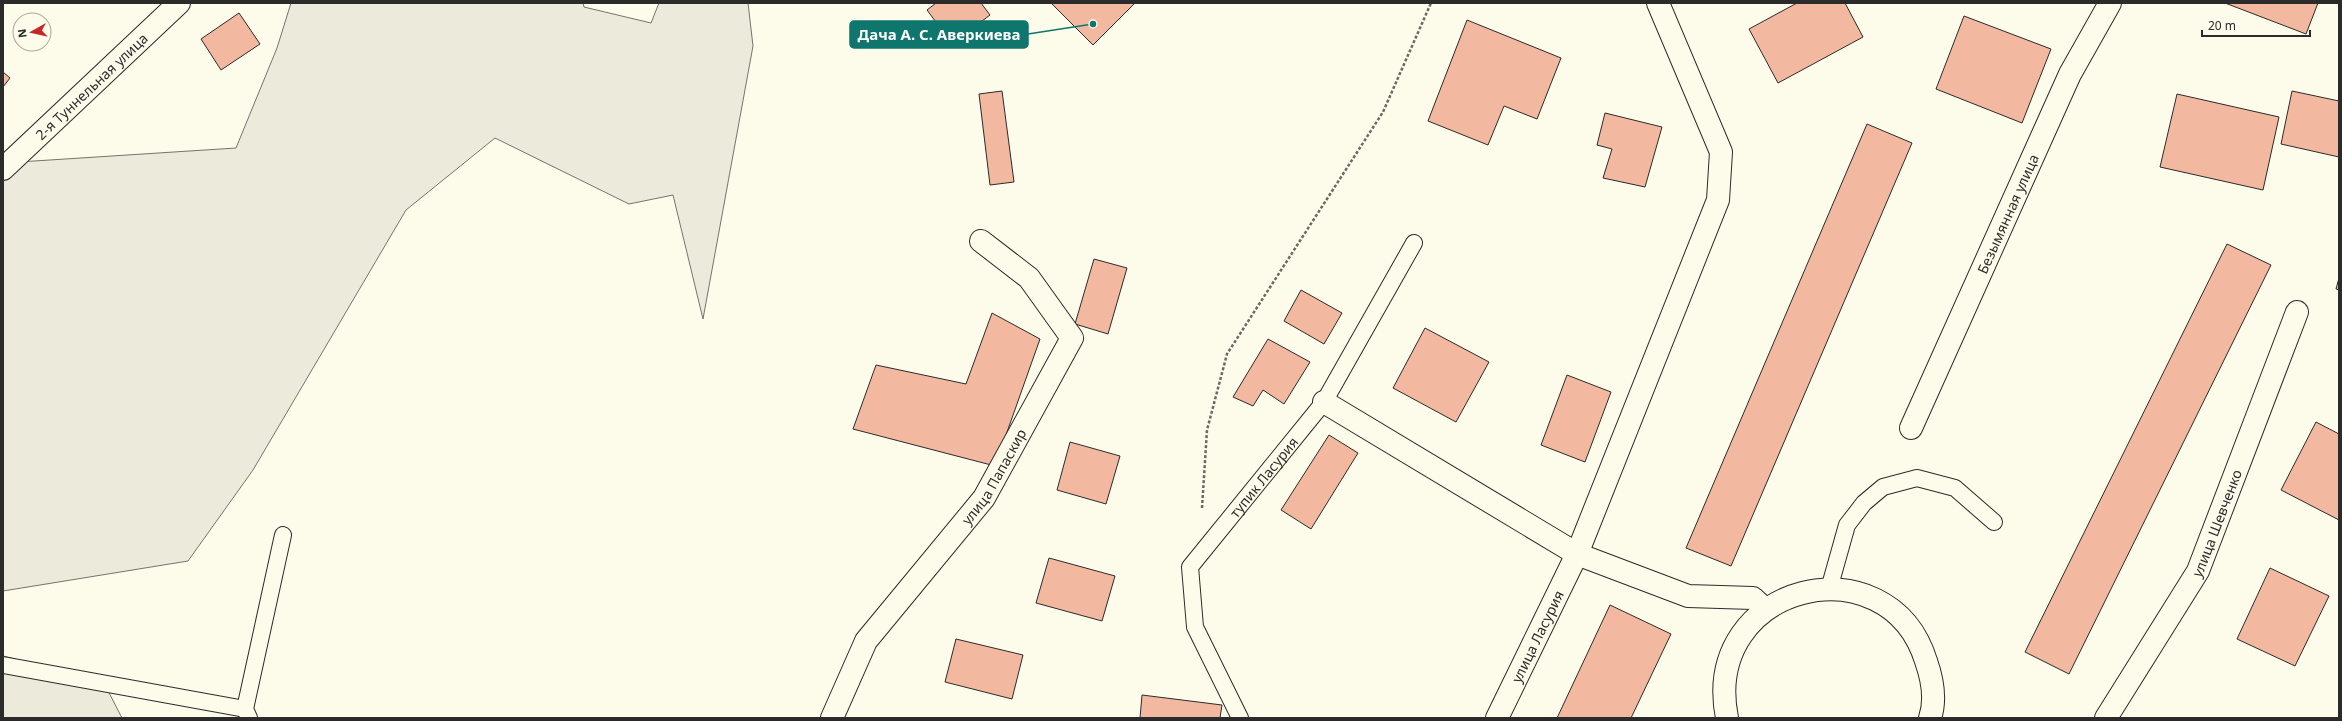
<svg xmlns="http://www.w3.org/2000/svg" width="2342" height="721" font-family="'Noto Sans',sans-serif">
<rect width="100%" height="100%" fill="#fdfbea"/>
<g fill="#ecebdb" stroke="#74746e">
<path d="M291 3H583L584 7 651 23 659 3H748L753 46 703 319 673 195 629 204 495 138 406 210 253 470 188 561 3 591V163L236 148 277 48Z"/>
<path d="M3 656 103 681 122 718H3Z"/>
</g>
<g fill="#f2b8a0" stroke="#2b2b2b">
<path d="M936 3H981L990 15 952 44 927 10Z"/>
<path d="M1051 3H1135L1093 45Z"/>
<path d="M1797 3H1845L1863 37 1778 83 1749 29Z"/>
<path d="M2225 3H2318L2306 34Z"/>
<path d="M239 13 260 44 221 70 201 39Z"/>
<path d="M1964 16 2051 49 2022 123 1936 89Z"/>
<path d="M1467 20 1561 58 1537 119 1504 106 1488 145 1428 121Z"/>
<path d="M3 72 10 78 3 87Z"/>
<path d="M1002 91 1014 182 990 185 979 94Z"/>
<path d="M2292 91 2339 101V157L2281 144Z"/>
<path d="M2177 94 2279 117 2263 190 2160 167Z"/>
<path d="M1605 113 1662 127 1645 187 1603 178 1612 149 1597 145Z"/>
<path d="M1867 124 1912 143 1731 566 1686 548Z"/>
<path d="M2227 244 2271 265 2069 674 2025 652Z"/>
<path d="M1094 259 1127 268 1108 334 1075 324Z"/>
<path d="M2339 278V290L2336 289Z"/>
<path d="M1301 290 1342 313 1324 344 1284 321Z"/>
<path d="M992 313 1040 339 995 466 853 429 876 365 966 384Z"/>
<path d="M1425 328 1489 362 1456 422 1393 388Z"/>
<path d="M1268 339 1310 362 1284 404 1263 390 1253 406 1233 397Z"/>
<path d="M1567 375 1611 392 1585 462 1541 445Z"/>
<path d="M2316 422 2339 434V520L2281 490Z"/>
<path d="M1329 435 1358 453 1311 529 1281 510Z"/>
<path d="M1070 442 1120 456 1106 504 1057 490Z"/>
<path d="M1049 558 1115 576 1102 621 1036 603Z"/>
<path d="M2270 568 2329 596 2295 666 2237 639Z"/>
<path d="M1610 605 1671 634 1631 718H1557Z"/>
<path d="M956 639 1023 655 1012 699 945 682Z"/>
<path d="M1142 695 1222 705 1220 718H1140Z"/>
</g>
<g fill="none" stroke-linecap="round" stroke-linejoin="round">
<defs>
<g id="lane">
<path d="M1829 589 1847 525 1864 503 1883 487 1917 478 1955 488 1994 522"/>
<path d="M3 665 245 709"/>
<path d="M249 718 245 709 283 535"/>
<path id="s1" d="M1240 718 1195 627 1190 567 1324 402 1414 243"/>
</g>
<g id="street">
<path id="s2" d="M3 169 179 3"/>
<path d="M1324 402 1577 554 1688 596 1753 598 1765 609"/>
<path id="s3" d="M1911 428 2070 74 2110 3"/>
<path id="s4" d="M832 718 866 641 984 498 1072 338 1029 278 981 241"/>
<path id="s5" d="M1497 718 1577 554 1718 200 1721 152 1658 3"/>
<path d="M1727 718C1700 583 1888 539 1926 661 1932 678 1936 700 1930 718"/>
<path id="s6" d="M2106 718 2198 571 2297 312"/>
</g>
</defs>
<use href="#lane" stroke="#2b2b2b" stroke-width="18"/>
<use href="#street" stroke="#2b2b2b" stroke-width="24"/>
<path stroke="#6a6964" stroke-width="2.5" stroke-dasharray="3 2" stroke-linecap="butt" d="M1202 508 1207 430 1227 354 1383 112 1431 3"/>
<use href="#lane" stroke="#fdfbea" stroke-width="16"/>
<use href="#street" stroke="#fdfbea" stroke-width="22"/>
</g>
<g text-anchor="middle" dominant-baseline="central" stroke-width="3" stroke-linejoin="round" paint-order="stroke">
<g font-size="14" fill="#2b2b2b" stroke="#fdfbea">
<text stroke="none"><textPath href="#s2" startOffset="121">2-я Туннельная улица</textPath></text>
<text stroke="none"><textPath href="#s3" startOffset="235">Безымянная улица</textPath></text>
<text stroke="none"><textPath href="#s4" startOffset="293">улица Папаскир</textPath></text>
<text stroke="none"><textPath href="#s1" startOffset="278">тупик Ласурия</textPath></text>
<text stroke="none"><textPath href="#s6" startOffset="225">улица Шевченко</textPath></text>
<text stroke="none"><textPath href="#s5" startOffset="91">улица Ласурия</textPath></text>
</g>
</g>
<path fill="none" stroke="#0f766e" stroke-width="1.5" d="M1093 24L1028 34"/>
<circle fill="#0f766e" stroke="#fdfbea" stroke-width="1.5" cx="1093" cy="24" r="4"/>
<rect fill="#0f766e" stroke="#0f766e" stroke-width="1.5" x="850" y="21" width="178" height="27" rx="4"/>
<g font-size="15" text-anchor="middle" font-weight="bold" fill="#fff">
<text x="939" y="40">Дача А. С. Аверкиева</text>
</g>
<rect width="2342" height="721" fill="none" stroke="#2b2b2b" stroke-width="8"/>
<g transform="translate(32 32) rotate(262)"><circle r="19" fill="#fdfbea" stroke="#a9a89e"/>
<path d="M0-3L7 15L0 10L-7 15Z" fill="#c62828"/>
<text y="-6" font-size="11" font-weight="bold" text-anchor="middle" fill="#2b2b2b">N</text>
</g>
<path d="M2202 30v6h108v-6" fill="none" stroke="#2b2b2b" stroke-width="2"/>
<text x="2208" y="30" font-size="12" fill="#2b2b2b" stroke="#fdfbea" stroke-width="3" paint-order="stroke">20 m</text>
</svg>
